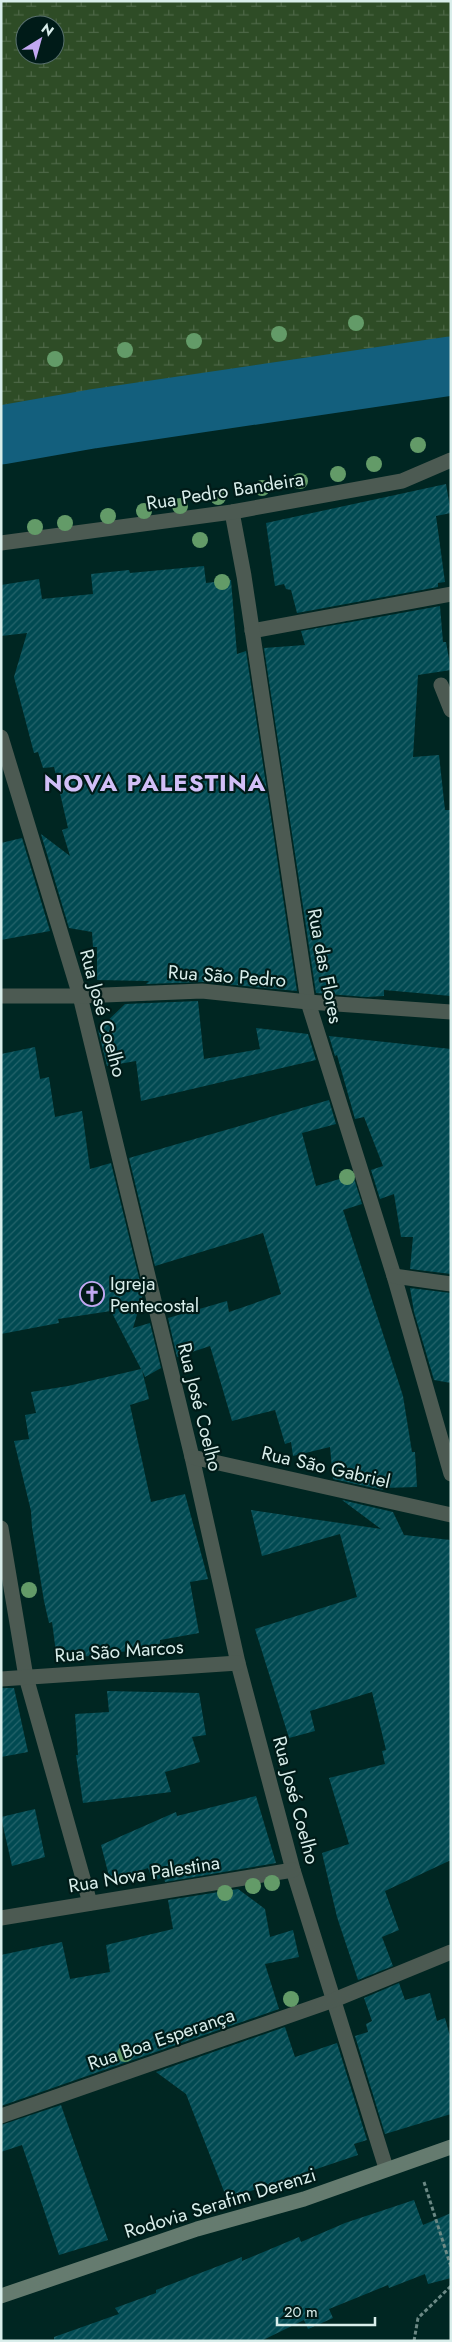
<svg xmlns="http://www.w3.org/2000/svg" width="452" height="2342" font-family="Jost,sans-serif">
<defs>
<pattern id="wetland-marsh" width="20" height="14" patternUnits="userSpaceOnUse" patternTransform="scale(1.25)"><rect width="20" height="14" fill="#2e4c26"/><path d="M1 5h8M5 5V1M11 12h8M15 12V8" fill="none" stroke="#4c6646"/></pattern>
<pattern id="building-hatch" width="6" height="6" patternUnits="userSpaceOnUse" patternTransform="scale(1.25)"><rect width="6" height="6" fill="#014a52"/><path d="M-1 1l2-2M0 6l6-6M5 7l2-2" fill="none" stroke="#25646b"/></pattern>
</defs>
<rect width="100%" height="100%" fill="#002622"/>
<path fill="url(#wetland-marsh)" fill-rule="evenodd" d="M1 1H451V372L212 399 1 449ZM25 25H55V55H25Z"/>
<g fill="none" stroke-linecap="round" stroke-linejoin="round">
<path stroke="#135f7d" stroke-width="59" d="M1 435 92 419 451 366"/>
</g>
<g fill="url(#building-hatch)">
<path d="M446 484 451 513 436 516 445 582 438 583V587L297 613 291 590 286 589 284 584 275 586 266 523Z"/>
<path d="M204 566 206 583 231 580 237 654 246 651 297 991 203 982 146 984 149 981 97 980V947H93L92 932 69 928 41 834 70 856 62 830 68 828 54 767 43 768 38 752 34 753 14 677 27 633 1 636V585L39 579 42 599 93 594 91 574 129 570 130 573Z"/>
<path d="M440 606 443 642H446L451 670 418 675 413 757 439 755 445 810H451V996L384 990V996L366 997 316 993 264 648 305 645 301 631Z"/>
<path d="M22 838 50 931 1 940V843Z"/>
<path d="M198 1001 204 1059 260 1049 256 1028 308 1034 316 1060 141 1101 136 1061 107 1066 98 1030 125 1004Z"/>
<path d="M329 1036 451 1049V1274L410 1269 413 1237H401L394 1194 380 1199 371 1170 383 1166 364 1117 355 1119 337 1055 335 1056Z"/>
<path d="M35 1047 40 1079 49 1077 55 1117 82 1111 90 1169 111 1163 143 1294 133 1328 150 1323 161 1368 145 1377 142 1370 149 1399 130 1405 151 1502 185 1494 208 1579 190 1582 199 1633 160 1640V1647L57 1660 52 1622 49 1623 44 1601 32 1527 31 1511 14 1441 29 1439 25 1415 36 1413 31 1392 68 1386 141 1369 111 1311 58 1319 59 1323 1 1334V1054Z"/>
<path d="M329 1100 336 1124 302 1133 316 1186 353 1175 362 1204 343 1210 403 1396 412 1452H415L417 1487 382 1488 383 1490 333 1479 330 1447 293 1456 291 1442 285 1444 275 1410 232 1421 210 1346 177 1357 168 1318 227 1301 229 1312 281 1294 263 1233 155 1266 129 1158Z"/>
<path d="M410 1288 451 1293V1383L434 1380 414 1312Z"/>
<path d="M342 1500 393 1512 404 1535 451 1540V1860L385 1891 399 1930 382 1937 393 1966 358 1980 337 1917 322 1853 349 1844 329 1778 385 1764 382 1751 386 1750 372 1692 310 1711 315 1731 289 1738 255 1629 357 1597 340 1534 262 1556 251 1510 381 1529Z"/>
<path d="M1 1688H14L28 1752 1 1757Z"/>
<path d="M107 1691 199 1693 206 1735 192 1737 200 1762 165 1772 171 1792 83 1803 76 1755H78L75 1714 109 1712Z"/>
<path d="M256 1796 276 1863 165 1882 164 1877 153 1881 148 1868 110 1880 101 1845 176 1812 177 1816Z"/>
<path d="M35 1809 45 1857 12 1866 1 1817Z"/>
<path d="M238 1889 265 1909 270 1937 293 1930 299 1957 265 1964 279 2009 1 2106V1955L62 1942 70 1979 110 1972 106 1945 173 1929 168 1900Z"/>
<path d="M399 1983 405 2000 430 1993 437 2021 445 2018 451 2040V2114L385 2134 355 2036 368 2032 366 2024 372 2021 364 1998Z"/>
<path d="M285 2027 295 2057 337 2043 367 2140 354 2144 358 2155 227 2199 186 2094 156 2072Z"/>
<path d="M61 2105 108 2240 59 2255 22 2145 1 2152V2125Z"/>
<path d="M414 2200 423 2225 451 2213V2278L428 2284 425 2274 389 2288 388 2285 329 2309 333 2318 308 2329 304 2320 261 2341H54V2337L119 2314 115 2308 156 2293V2290L242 2257V2261L299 2237 301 2242 345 2223Z"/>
</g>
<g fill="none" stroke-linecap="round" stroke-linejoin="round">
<g stroke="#6b8985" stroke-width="3" stroke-dasharray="4 2.5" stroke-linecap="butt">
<path d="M424 2182 451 2267"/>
<path d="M414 2341 418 2318 451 2286"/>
</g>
<path stroke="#4c5a52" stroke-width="15" d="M252 631 451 594"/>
<g stroke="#4c5a52" stroke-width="15">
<path d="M232 512 244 576 308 1002 394 1276 451 1474"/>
<path d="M1 543 232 512 402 481 451 460"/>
<path d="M441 685 451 710"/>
<path d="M1 737 80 996 192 1457 238 1663 293 1870 386 2168"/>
<path d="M1 996H80L202 991 308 1002 451 1012"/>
<path d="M394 1276 451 1284"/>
<path d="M192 1457 451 1515"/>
<path d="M1 1528 26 1677 90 1903"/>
<path d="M1 1679 238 1663"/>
<path d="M1 1918 293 1870"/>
<path d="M1 2116 334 2000 451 1952"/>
</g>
<path stroke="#657b6f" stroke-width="15" d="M1 2296 197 2229 304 2199 451 2147"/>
</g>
<g fill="#639b68">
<circle cx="356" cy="323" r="8"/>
<circle cx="279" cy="334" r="8"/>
<circle cx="194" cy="341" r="8"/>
<circle cx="125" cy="350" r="8"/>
<circle cx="55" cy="359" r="8"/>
<circle cx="418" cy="445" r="8"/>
<circle cx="374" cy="464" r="8"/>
<circle cx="338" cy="474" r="8"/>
<circle cx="300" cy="481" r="8"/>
<circle cx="262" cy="488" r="8"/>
<circle cx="218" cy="497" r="8"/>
<circle cx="180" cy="506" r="8"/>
<circle cx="144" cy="511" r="8"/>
<circle cx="108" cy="516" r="8"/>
<circle cx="65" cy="523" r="8"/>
<circle cx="35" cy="527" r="8"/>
<circle cx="200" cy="540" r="8"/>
<circle cx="222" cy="582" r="8"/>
<circle cx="347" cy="1177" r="8"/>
<circle cx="29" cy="1590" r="8"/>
<circle cx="272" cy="1883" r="8"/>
<circle cx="253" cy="1886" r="8"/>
<circle cx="225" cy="1893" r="8"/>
<circle cx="291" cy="1999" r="8"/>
<circle cx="125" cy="2054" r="8"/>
</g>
<defs>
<symbol id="church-ring" viewBox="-11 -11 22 22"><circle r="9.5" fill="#001b18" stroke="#c2a8f2" stroke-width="1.5"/><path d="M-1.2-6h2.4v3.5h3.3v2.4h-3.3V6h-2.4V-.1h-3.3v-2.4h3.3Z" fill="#c2a8f2"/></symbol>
</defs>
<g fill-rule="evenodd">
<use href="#church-ring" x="78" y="1280" width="28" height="28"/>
</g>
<g text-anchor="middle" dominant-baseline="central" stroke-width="4.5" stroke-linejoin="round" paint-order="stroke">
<g font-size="19" fill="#d9eeeb" stroke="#001b18">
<text transform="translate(225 491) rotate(-9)">Rua Pedro Bandeira</text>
<text transform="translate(325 966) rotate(79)">Rua das Flores</text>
<text transform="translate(227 976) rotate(4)">Rua São Pedro</text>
<text transform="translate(103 1013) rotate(75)">Rua José Coelho</text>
<text transform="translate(200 1407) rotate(76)">Rua José Coelho</text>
<text transform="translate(326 1467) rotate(13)">Rua São Gabriel</text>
<text transform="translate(119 1651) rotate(-4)">Rua São Marcos</text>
<text transform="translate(296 1800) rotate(75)">Rua José Coelho</text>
<text transform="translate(144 1874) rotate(-9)">Rua Nova Palestina</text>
<text transform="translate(161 2039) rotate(-19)">Rua Boa Esperança</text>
<text transform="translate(220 2203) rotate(-17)">Rodovia Serafim Derenzi</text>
</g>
<g font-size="19" fill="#d9eeeb" stroke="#001b18" text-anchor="start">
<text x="110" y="1283">Igreja<tspan x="110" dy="22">Pentecostal</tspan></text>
</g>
<g font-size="24" font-weight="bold" letter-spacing="1" fill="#d2bff7" stroke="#001b18">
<text x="155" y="782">NOVA PALESTINA</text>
</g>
</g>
<rect width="452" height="2342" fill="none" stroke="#d9eeeb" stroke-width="5"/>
<g transform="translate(40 40) rotate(37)"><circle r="24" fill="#001b18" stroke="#576f6c"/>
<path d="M0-4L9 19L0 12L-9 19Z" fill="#c2a8f2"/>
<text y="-8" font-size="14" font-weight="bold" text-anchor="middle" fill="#d9eeeb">N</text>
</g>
<path d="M277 2317v8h98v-8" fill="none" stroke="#d9eeeb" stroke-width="2.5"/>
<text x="284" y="2317" font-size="15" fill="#d9eeeb" stroke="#001b18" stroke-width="4" paint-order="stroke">20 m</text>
</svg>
